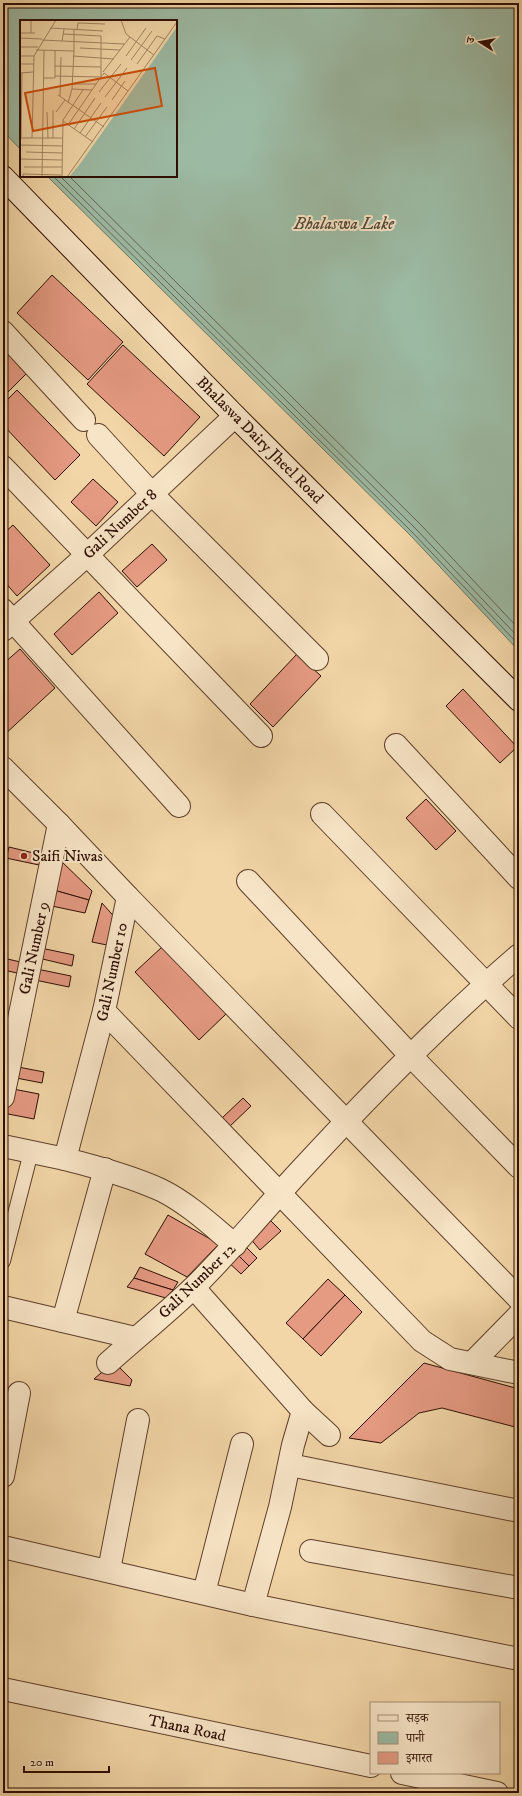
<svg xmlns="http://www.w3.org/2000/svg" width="522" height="1796" font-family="'IM FELL DW Pica','Noto Serif Devanagari',serif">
<rect width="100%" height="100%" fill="#f2d6a7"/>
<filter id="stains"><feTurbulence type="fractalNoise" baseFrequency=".005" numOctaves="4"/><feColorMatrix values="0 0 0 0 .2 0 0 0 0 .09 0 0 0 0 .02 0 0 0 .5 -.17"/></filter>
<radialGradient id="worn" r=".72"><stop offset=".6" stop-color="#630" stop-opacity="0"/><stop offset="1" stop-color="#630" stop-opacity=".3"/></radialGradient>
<path fill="#9cbaa3" stroke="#707562" d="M3 3H519V651L410 535 47 176H176V21H21V150L3 131Z"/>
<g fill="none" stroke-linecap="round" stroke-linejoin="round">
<g stroke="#646452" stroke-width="1">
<path d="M53 176 413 533 519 645"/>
<path d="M60 176 416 529 519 638"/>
<path d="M69 176 421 525 519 629"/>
</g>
</g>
<g fill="#e59a82" stroke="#2d0d00">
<path d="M52 275 123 342 88 380 17 313Z"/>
<path d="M123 345 200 417 164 456 87 384Z"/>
<path d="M3 347 28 372 3 397Z"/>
<path d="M17 390 80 455 55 480 3 425V404Z"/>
<path d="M93 479 118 502 96 526 71 502Z"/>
<path d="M3 510 8 516 3 521Z"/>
<path d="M13 525 50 565 17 596 3 580V534Z"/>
<path d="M152 544 167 560 137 587 122 571Z"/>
<path d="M99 592 118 613 72 655 54 634Z"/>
<path d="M20 649 55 688 3 736V664Z"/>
<path d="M297 654 321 676 273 727 250 704Z"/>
<path d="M463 689 517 747 500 763 446 706Z"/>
<path d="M426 799 456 831 436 850 406 818Z"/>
<path d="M9 847 42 855 39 865 6 858Z"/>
<path d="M58 858 92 891 89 900 50 889Z"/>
<path d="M50 889 89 900 85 913 47 905Z"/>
<path d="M102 903 118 921 112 946 92 942Z"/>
<path d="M36 947 74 955 72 966 34 957Z"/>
<path d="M162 947 226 1014 199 1040 135 972Z"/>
<path d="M3 958 25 963 22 974 3 970Z"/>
<path d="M32 968 71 976 69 987 30 979Z"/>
<path d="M13 1066 44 1072 42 1083 11 1077Z"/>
<path d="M8 1088 39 1094 34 1119 3 1113Z"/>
<path d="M243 1098 251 1106 228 1128 221 1119Z"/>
<path d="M168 1215 219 1244 187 1277 145 1254Z"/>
<path d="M269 1219 281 1231 260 1250 249 1237Z"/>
<path d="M242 1243 257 1258 249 1266 234 1251Z"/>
<path d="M234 1251 249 1266 241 1274 225 1259Z"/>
<path d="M140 1267 178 1282 173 1290 134 1278Z"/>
<path d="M134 1278 173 1290 166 1298 127 1287Z"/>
<path d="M328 1279 345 1295 303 1339 286 1323Z"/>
<path d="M345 1295 362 1312 321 1356 303 1339Z"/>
<path d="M114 1362 132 1380 130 1386 94 1379Z"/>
<path d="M424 1363 519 1389V1428L442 1408 419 1413 381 1443 349 1438Z"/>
</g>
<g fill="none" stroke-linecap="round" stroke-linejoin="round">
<defs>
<path id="lane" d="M3 1261 31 1152"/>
<g id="street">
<path d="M3 332 84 420"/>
<path d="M98 435 152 494 317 659"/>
<path d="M3 467 261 736"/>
<path d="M3 610 179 806"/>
<path d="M3 630 86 556 235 416"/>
<path d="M396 745 519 878"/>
<path d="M3 768 59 824 128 897 104 1011 65 1159 3 1146"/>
<path d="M322 814 519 1018"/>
<path d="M248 881 410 1055 519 1167"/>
<path d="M128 897 519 1299"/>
<path d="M104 1011 422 1341 450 1359 519 1373"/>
<path d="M3 1097 59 824"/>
<path d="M65 1159C97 1167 130 1176 161 1190 189 1204 212 1226 235 1245"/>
<path d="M194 1288 303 1411 329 1435"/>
<path d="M3 1307 135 1338"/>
<path d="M63 1321 105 1169"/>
<path d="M108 1363C137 1337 167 1313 194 1287 231 1251 263 1211 298 1173 368 1097 440 1023 519 955"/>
<path d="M472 1363 519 1315"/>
<path d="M290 1465 519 1511"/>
<path d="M3 1476 19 1393"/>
<path d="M3 1547 253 1605 519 1659"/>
<path d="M311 1551 519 1588"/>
<path d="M109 1570 138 1420"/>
<path d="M204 1593 242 1444"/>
<path d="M253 1605 280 1507 293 1445 303 1411"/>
<path d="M3 1689 371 1766"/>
<path d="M402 1773 497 1793"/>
</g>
<path id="secondary" d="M3 177 235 416 519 700"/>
</defs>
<use href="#lane" stroke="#5e3f2a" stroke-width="16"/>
<use href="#street" stroke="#5e3f2a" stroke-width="24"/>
<use href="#secondary" stroke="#2d0d00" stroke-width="24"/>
<use href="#lane" stroke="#f7e4c6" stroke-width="14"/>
<use href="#street" stroke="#f7e4c6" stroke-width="22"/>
<use href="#secondary" stroke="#f7e4c6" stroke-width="22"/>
</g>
<circle fill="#8f2418" stroke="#f7e4c6" stroke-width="1.5" cx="24" cy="856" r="4"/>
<g text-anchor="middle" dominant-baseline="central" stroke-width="4" stroke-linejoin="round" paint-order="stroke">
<g font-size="16" fill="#2d0d00" stroke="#f7e4c6">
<text transform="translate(260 440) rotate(45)">Bhalaswa Dairy Jheel Road</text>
<text transform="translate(120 524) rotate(-43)">Gali Number 8</text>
<text transform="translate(34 948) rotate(-78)">Gali Number 9</text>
<text transform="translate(112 972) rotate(-78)">Gali Number 10</text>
<text transform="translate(197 1281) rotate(-44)">Gali Number 12</text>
<text transform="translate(187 1728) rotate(12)">Thana Road</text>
</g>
<g font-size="16" fill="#2d0d00" stroke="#f7e4c6" text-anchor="start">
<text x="32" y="856">Saifi Niwas</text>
</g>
<g font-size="17" font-style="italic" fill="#544a39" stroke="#f7e4c6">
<text x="344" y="224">Bhalaswa Lake</text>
</g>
</g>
<g transform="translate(20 20)">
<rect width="157" height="157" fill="#f2d6a7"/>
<path d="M157 7V157H49L60 144Z" fill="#9cbaa3"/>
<path fill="none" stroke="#a38664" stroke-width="1" d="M11 0V13M101 0 106 14 134 35M30 8 83 11M57 10 58 3 85 4M0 13H15M43 14 81 16V56M0 18 22 19M22 20 104 24M42 21 44 9M0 27H18M60 28 100 30M16 30 54 31 52 69 72 70 81 57M54 31V10M0 36H14M53 36 94 39M106 36 126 8M111 40 132 11M0 44H14M117 44 137 16 145 19M35 46 81 47M83 52 110 17M0 53 13 52M35 56 81 57 84 53 108 71M24 58H35V31M52 64H76M79 72 101 44M38 75 84 107M40 76 41 37M85 77 107 48M92 80 105 61M48 83 52 69M27 92 28 118M36 92 45 80M43 101 73 122M48 105 72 70M54 109 75 78M60 113 81 83M65 117 87 87M0 118H43M1 118 2 53M12 118 14 36 36 0M33 118V90M0 125 43 126M6 132 42 133M0 139 42 140M4 147H42M3 157V154L41 155M22 157 24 30M42 157 43 100 63 70M47 157 157 2"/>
<path fill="#cc4e0a" fill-opacity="0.15" stroke="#cc4e0a" stroke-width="2" d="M135 48 142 86 13 111 5 73Z"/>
<rect width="157" height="157" fill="none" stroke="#2d0d00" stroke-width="2"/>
</g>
<rect width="522" height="1796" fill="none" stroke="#f2d6a7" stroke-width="16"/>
<rect x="4" y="4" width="514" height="1788" fill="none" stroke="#2d0d00" stroke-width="2"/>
<rect x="8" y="8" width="506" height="1780" fill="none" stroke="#2d0d00"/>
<rect x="370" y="1702" width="130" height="72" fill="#f7e4c6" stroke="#a68e77"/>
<rect x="378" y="1715" width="20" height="6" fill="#f7e4c6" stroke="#a68e77"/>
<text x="406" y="1722" font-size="12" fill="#2d0d00">सड़क</text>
<rect x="378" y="1732" width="20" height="12" fill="#9cbaa3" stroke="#a68e77"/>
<text x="406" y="1742" font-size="12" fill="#2d0d00">पानी</text>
<rect x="378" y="1752" width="20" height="12" fill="#e59a82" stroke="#a68e77"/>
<text x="406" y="1762" font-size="12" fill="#2d0d00">इमारत</text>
<g transform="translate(480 42) rotate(281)" stroke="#f7e4c6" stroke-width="3" paint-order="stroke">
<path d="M0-3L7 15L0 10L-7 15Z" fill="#2d0d00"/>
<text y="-6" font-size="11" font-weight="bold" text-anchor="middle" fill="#2d0d00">उ</text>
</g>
<path d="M24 1766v6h85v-6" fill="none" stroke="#2d0d00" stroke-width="2"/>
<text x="30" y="1766" font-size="12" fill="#2d0d00" stroke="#f7e4c6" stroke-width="3" paint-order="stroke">20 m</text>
<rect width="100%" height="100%" filter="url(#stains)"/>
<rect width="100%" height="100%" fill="url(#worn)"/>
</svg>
